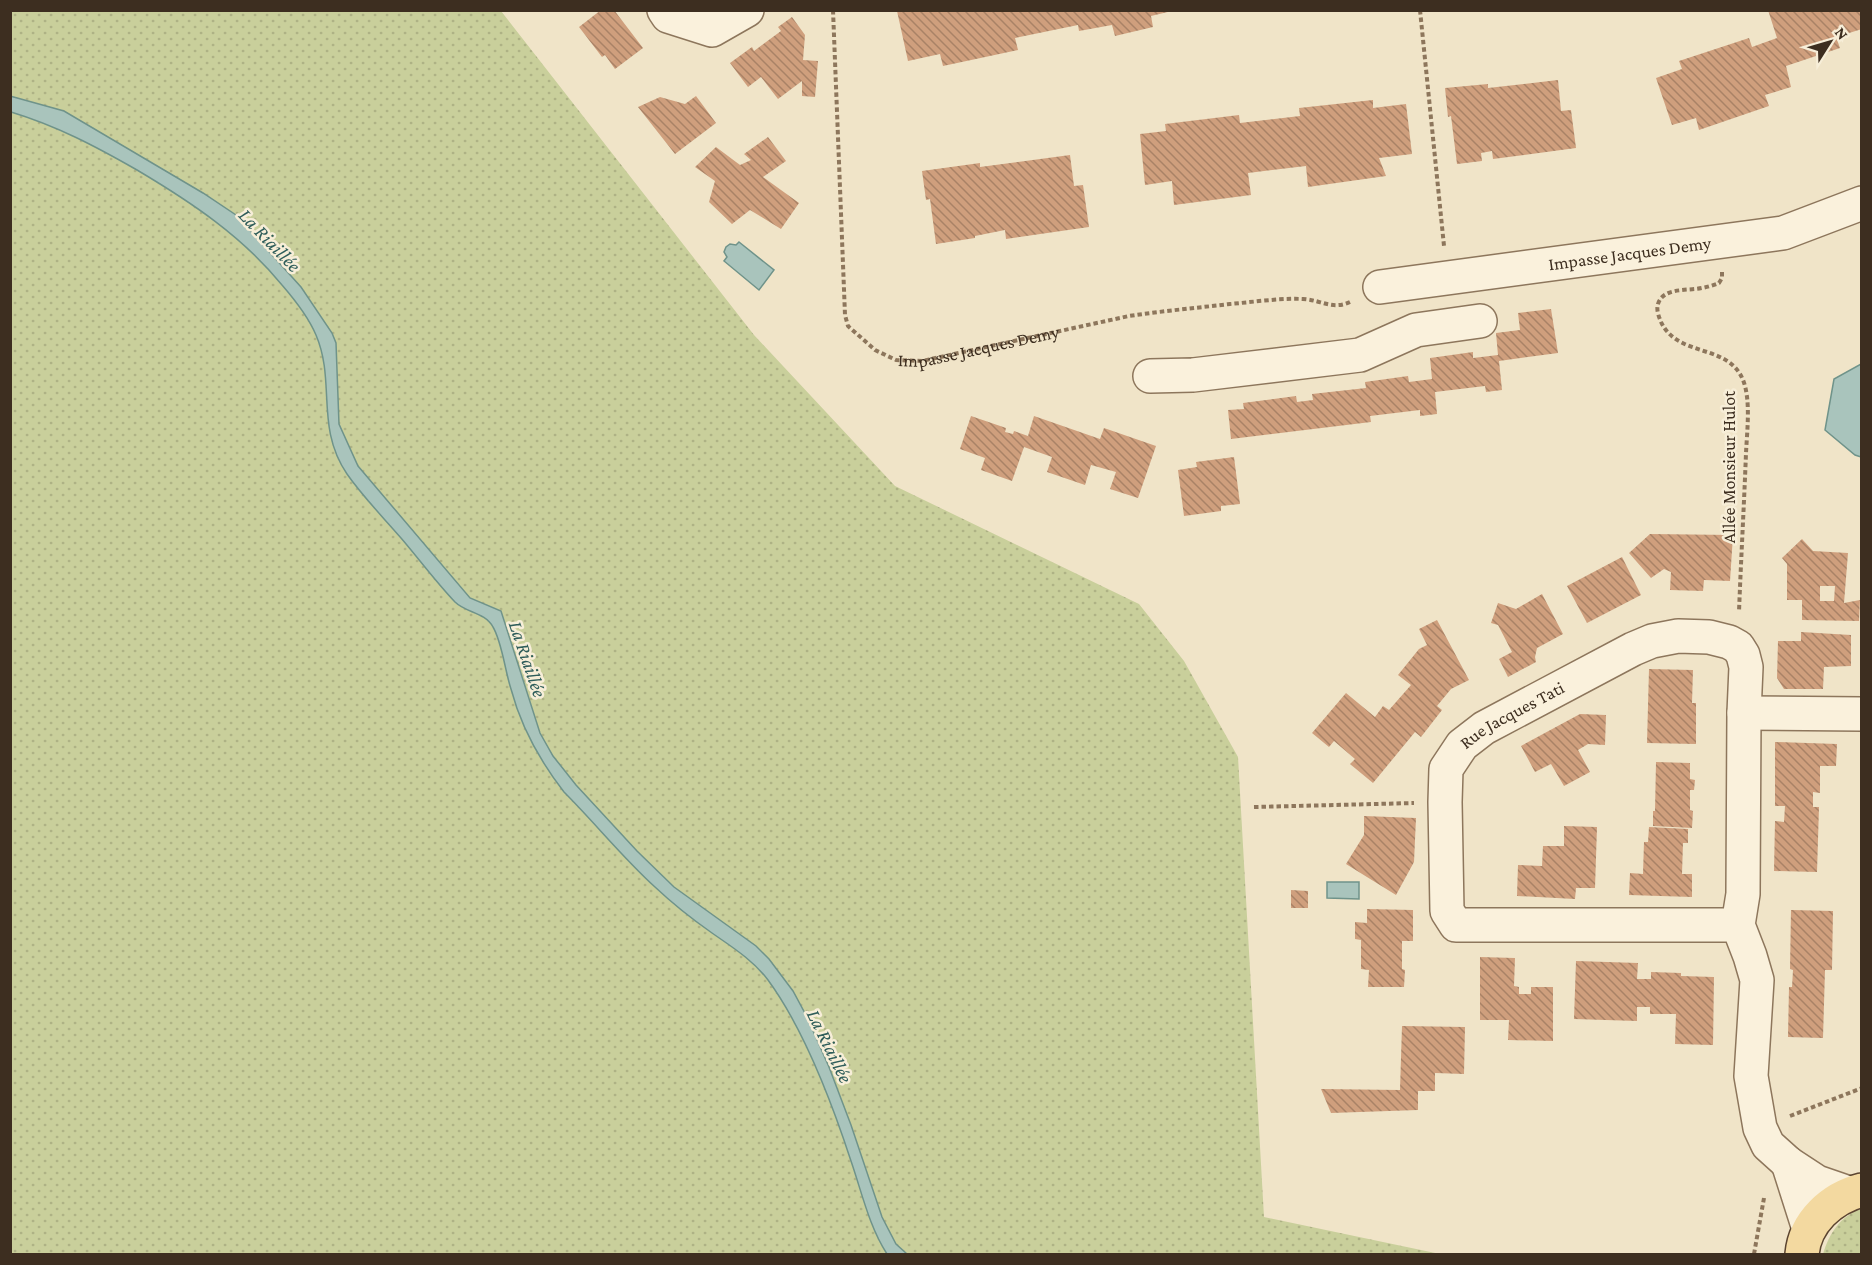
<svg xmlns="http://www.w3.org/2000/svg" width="1872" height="1265" font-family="'Crimson Pro',serif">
<defs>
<pattern id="grass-dots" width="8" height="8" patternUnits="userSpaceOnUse" patternTransform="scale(1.5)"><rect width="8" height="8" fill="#c9cf9b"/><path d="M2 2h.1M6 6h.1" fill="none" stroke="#aeb285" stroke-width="1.8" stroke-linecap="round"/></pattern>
<pattern id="building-back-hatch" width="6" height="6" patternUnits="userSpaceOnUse" patternTransform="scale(1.5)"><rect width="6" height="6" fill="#cf9f7d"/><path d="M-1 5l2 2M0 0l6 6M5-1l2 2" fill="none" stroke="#a98266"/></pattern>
</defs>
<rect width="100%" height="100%" fill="#f0e4c8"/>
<g fill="url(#grass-dots)">
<path d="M10 11H501L754 335 895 486 1139 604 1184 661 1238 757 1264 1217 1440 1254H11Z"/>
<path d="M1861 1209V1254H1823C1829 1234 1840 1216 1861 1209Z"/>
</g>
<g fill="#a9c4bc" stroke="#6f938a" stroke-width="1.5">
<path d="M10 96 64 111 203 193 236 215 301 287 332 333 336 343 339 424 358 466 470 598 501 611 540 733 553 756 576 785 637 851 674 887 756 946 769 959 793 991 807 1017 829 1067 851 1125 882 1217 896 1244 907 1254H887C869 1226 862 1193 851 1161 832 1103 804 1029 768 980 753 960 732 947 712 933 692 919 673 904 655 887 623 858 595 823 564 792 540 761 521 727 511 689 505 671 502 642 493 627 485 612 466 613 455 602 436 582 419 559 401 538 383 517 363 497 347 474 315 427 336 382 316 335 308 316 295 300 282 285 242 236 191 202 137 170 95 146 57 126 11 112Z"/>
<path d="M739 242 774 270 759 290 724 261 727 257 724 252 726 247 730 244 736 245Z"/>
<path d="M1861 364V457L1855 455 1825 430 1834 379Z"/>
<path d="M1327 882H1359V899L1327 898Z"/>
</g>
<g fill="url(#building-back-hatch)" fill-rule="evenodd">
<path d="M601 10H614L643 48 615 69 605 55 602 57 579 27Z"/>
<path d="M901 10H1172V11L1151 16 1153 27 1115 36 1112 25 1079 31 1078 25 1015 38 1018 50 943 66 940 54 908 61 897 11Z"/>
<path d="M1768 10H1862V29L1836 37 1840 48 1786 66 1791 87 1765 95 1769 106 1699 130 1696 118 1672 125 1656 78 1682 69 1679 61 1749 38 1752 47 1777 38Z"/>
<path d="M792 17 805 35 803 60 818 61 815 97 802 96V81L778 99 761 77 748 87 730 63 752 47 754 51 781 31 778 27Z"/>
<path d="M1558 80 1561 111 1571 110 1576 148 1493 159 1492 151 1481 153 1482 161 1457 164 1451 116 1448 117 1445 88 1488 84V88Z"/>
<path d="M696 96 716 123 675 154 638 107 660 97 685 104Z"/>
<path d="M1373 100V108L1406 104 1412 154 1379 158 1386 176 1308 187 1306 166 1248 173 1251 195 1174 205 1172 181 1145 185 1140 134 1166 131 1165 124 1239 115 1240 123 1300 116 1299 108Z"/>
<path d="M768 137 786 161 763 177 799 203 781 229 750 210 732 224 709 202 715 181 695 167 716 147 740 165 751 160 744 154Z"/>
<path d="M1070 155 1074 186 1083 185 1089 227 1006 239 1005 230 975 236V238L936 244 930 199 926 200 922 171 980 163V167Z"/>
<path d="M1551 309 1558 353 1499 361 1502 390 1486 392 1485 386 1435 392 1437 414 1420 416V410L1370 416 1371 422 1231 439 1228 410 1244 409 1243 403 1296 396 1297 402 1313 400 1312 394 1366 388 1365 382 1408 376 1409 382 1432 379 1430 358 1473 352V358L1498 355 1496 333 1520 330 1518 313Z"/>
<path d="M971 416 1006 428 1005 432 1013 434 1014 431 1028 436 1034 416 1100 439 1104 428 1156 446 1138 498 1110 489 1116 472 1091 465 1085 485 1047 472 1052 457 1024 447 1012 481 981 470 985 458 960 449Z"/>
<path d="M1234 457 1240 504 1221 506V511L1184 516 1178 470 1197 467 1196 462Z"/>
<path d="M1650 534 1733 535 1730 581 1704 580 1703 591 1670 590 1671 572 1664 569 1651 578 1629 553Z"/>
<path d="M1802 539 1813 551 1848 553 1844 603 1860 600 1859 621 1802 620V600H1787V564L1782 558ZM1820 586H1835L1834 601H1820Z"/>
<path d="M1622 557 1641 595 1587 623 1567 586Z"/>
<path d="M1542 594 1563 634 1537 648 1535 657 1536 662 1508 677 1499 659 1512 652 1498 625 1491 623 1498 603 1516 609Z"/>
<path d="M1437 620 1469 680 1451 689 1437 706 1442 710 1421 737 1415 732 1373 783 1350 764 1355 759 1334 741 1329 747 1312 733 1346 693 1375 717 1383 706 1389 710 1411 685 1398 675 1419 649 1427 645 1419 629Z"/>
<path d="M1801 632 1851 635V666L1824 667 1823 689H1784L1777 678 1778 641H1801Z"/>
<path d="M1649 669 1693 670 1692 703H1696V744L1647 743Z"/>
<path d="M1580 714 1606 715 1605 745 1588 744 1578 750 1590 772 1564 786 1551 764 1535 772 1521 746Z"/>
<path d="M1775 742 1837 744 1836 766H1820V793L1813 792V807H1819L1817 872 1774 871 1775 821 1784 822 1785 806H1775Z"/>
<path d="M1656 762 1690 763V779L1695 780 1694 790H1690V810L1693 811 1692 828 1653 826V811H1655Z"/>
<path d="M1364 816 1416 818 1414 862 1396 895 1346 864 1364 835Z"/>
<path d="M1564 826 1597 827 1595 888H1576L1575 899 1517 896 1518 865 1542 866 1543 846H1564Z"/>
<path d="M1649 827 1688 829V843H1683L1682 874H1692V897L1629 895 1630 873 1643 874 1644 842H1648Z"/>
<path d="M1291 890 1308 891V908H1291Z"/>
<path d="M1367 909 1413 910V941H1402V969L1405 970 1404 987H1368L1369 970 1361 969V940L1355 939V922L1367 923Z"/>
<path d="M1791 910 1833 911 1832 970H1825L1823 1038 1788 1037 1789 987H1792L1793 970 1790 969Z"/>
<path d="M1480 957 1515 958 1514 986 1519 987V994H1531V987H1553V1041L1508 1040 1509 1020H1480Z"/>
<path d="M1576 961 1638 963 1637 979H1651V972L1681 973V976L1714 977 1713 1045 1675 1044 1676 1014H1650V1007H1637V1021L1574 1019Z"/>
<path d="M1402 1026 1465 1027 1464 1074 1435 1073V1091H1418V1110L1331 1113 1321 1089 1400 1090Z"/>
</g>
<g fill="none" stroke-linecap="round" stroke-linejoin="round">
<defs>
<g id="minor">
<path d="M664 10 668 16 712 30 747 10"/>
<path id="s2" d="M1380 287 1783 233 1862 203"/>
<path d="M1150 376 1193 375 1360 355 1416 330 1480 321"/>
<path d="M1744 713 1862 714"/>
<path id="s3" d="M1738 925H1456L1447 911 1445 802 1446 769 1462 745 1484 728 1633 649 1652 641 1678 636 1709 637 1729 642 1738 647 1743 655 1746 667 1744 713 1743 894 1738 925 1750 956 1757 980 1751 1076 1760 1128 1768 1145 1788 1163"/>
<path d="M1809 1229 1788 1163 1817 1182 1849 1193"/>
</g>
<path id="primary" d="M1802 1254C1805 1222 1831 1198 1862 1190"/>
</defs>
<use href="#minor" stroke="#8d765c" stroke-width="36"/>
<use href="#primary" stroke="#5b4430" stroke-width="36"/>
<g stroke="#8d765c" stroke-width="4" stroke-dasharray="4.5 3" stroke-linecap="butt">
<path id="s1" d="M833 10 845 315 848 326 875 350 896 360 922 361 1129 316C1162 311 1196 308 1230 304 1254 302 1278 298 1303 299 1322 300 1333 311 1352 301"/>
<path d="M1420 10 1444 246"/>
<path d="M1722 272V278L1719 283C1714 285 1708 287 1702 288 1688 291 1663 287 1658 304 1656 310 1659 317 1661 322 1678 358 1728 343 1743 380 1751 400 1747 431 1746 453 1744 506 1741 559 1739 612"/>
<path d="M1254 807 1414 803"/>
<path d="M1790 1116 1862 1088"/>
<path d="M1754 1254 1764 1198"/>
</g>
<use href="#minor" stroke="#faf1dc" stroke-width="33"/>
<use href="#primary" stroke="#f3d9a0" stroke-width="33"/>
</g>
<g text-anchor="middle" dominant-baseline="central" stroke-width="5" stroke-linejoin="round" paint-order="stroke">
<g font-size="18" fill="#3d2e20" stroke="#f7eed8">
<text stroke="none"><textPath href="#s2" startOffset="252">Impasse Jacques Demy</textPath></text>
<text stroke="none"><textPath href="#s1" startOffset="460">Impasse Jacques Demy</textPath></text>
<text transform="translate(1729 467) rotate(-90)">Allée Monsieur Hulot</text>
<text stroke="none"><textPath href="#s3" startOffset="528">Rue Jacques Tati</textPath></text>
</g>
<g font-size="20" font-style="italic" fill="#2f5d5a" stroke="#f7eed8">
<text transform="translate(270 240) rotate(46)">La Riaillée</text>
<text transform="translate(528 659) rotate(71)">La Riaillée</text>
<text transform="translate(830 1046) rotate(64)">La Riaillée</text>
</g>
</g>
<rect width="1872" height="1265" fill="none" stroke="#3d2e20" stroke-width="24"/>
<g transform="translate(1830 42) rotate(53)" stroke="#f7eed8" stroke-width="4.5" paint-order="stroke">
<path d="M0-4.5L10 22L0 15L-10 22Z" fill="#3d2e20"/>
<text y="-9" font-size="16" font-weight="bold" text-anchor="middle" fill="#3d2e20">N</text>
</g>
</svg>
